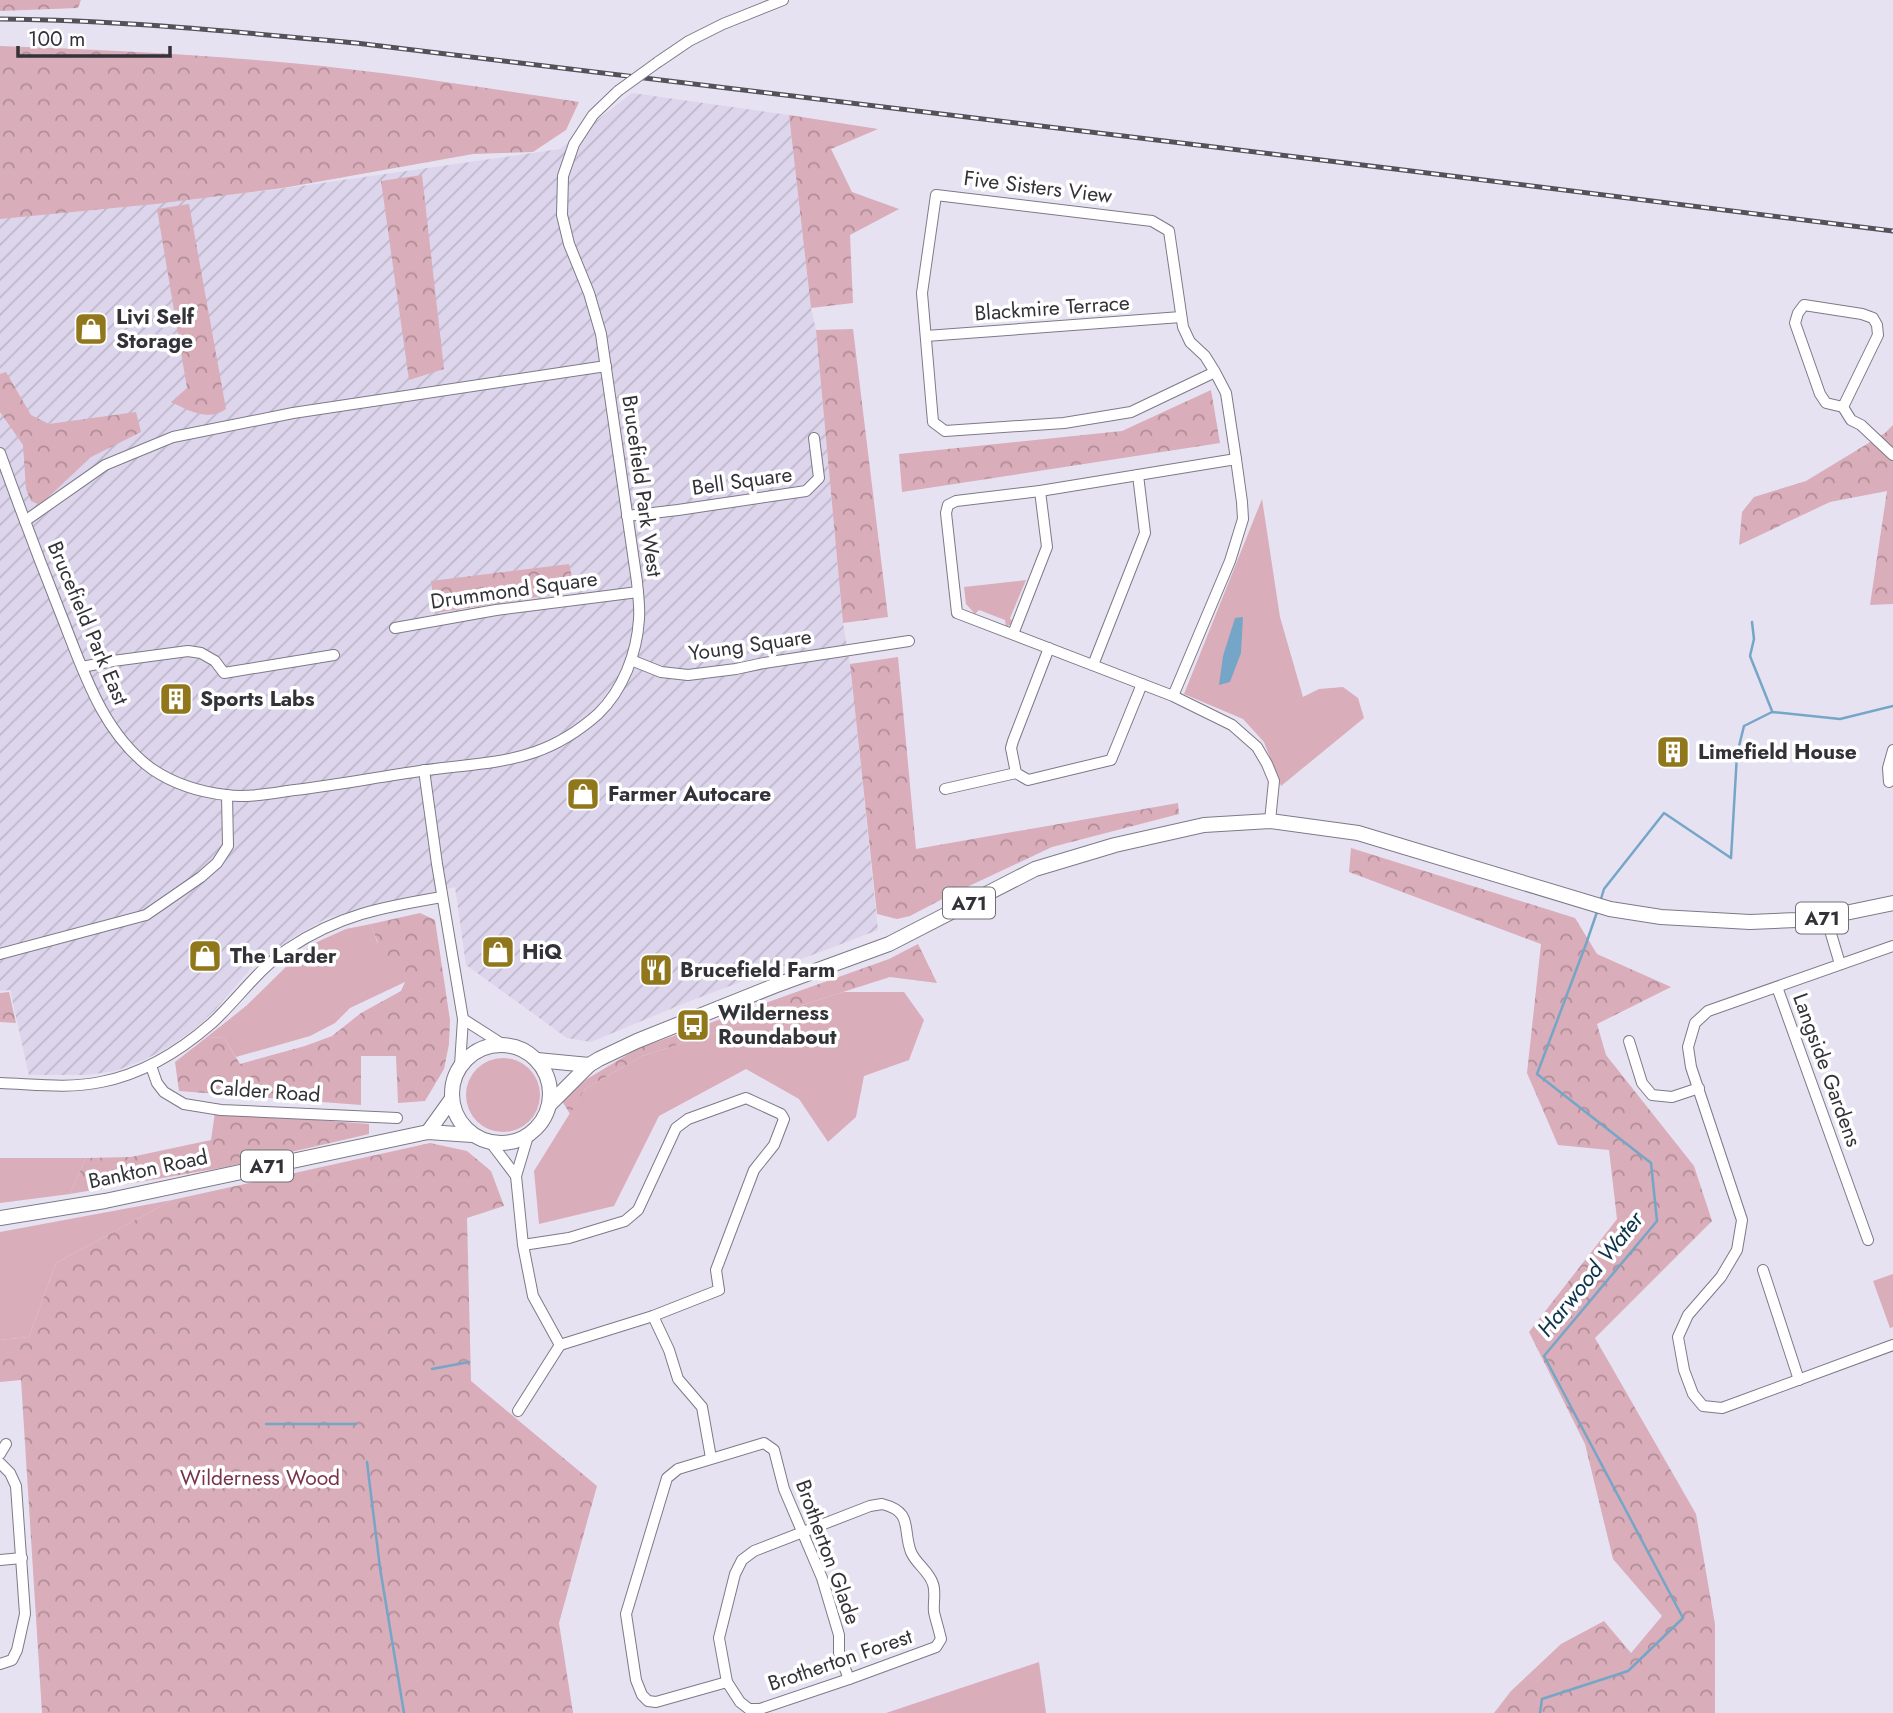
<svg xmlns="http://www.w3.org/2000/svg" width="1893" height="1713" font-family="Jost,sans-serif">
<defs>
<pattern id="industrial-furrows" width="10" height="10" patternUnits="userSpaceOnUse" patternTransform="scale(1.75)"><rect width="10" height="10" fill="#ddd5ec"/><path d="M-1 1l2-2M0 10L10 0M9 11l2-2" fill="none" stroke="#beb7cb"/></pattern>
<pattern id="forest-crowns" width="20" height="18" patternUnits="userSpaceOnUse" patternTransform="scale(1.75)"><rect width="20" height="18" fill="#d9adb9"/><path d="M2 6a3 3 0 1 1 6 0M12 15a3 3 0 1 1 6 0" fill="none" stroke="#b18d97"/></pattern>
</defs>
<rect width="100%" height="100%" fill="#e7e2f2"/>
<path fill="url(#industrial-furrows)" d="M632 93 789 115 811 308 816 330 843 623 850 664 878 930 685 1003 591 1042 567 1038 466 965 455 887 327 918 294 937 254 965 215 1010 193 1030 171 1046 144 1060 115 1071 87 1075H29L10 990 0 991V218L273 190 560 149Z"/>
<g fill="#d9adb9">
<path d="M1262 499 1280 617 1303 697 1319 689 1343 687 1358 698 1364 718 1281 786 1264 742 1243 719 1184 694Z"/>
<path d="M1026 580 1010 618 1013 623 1006 627 1005 620 979 610 975 614 966 604 964 587Z"/>
<path d="M371 924 377 942 405 982 350 1008 335 1023 310 1036 236 1057 224 1038 207 1037 246 1006 296 957 317 942 346 929Z"/>
<path d="M843 992H904L924 1020 909 1060 864 1076 856 1117 828 1142 799 1099 746 1069 659 1116 614 1206 539 1224 534 1171 585 1089 642 1056Z"/>
<circle cx="503" cy="1095" r="37"/>
<path d="M0 1158H86L70 1194 0 1203Z"/>
<path d="M172 1200 56 1263 29 1337 0 1340V1232Z"/>
<path d="M1893 1274V1327L1890 1328 1873 1281Z"/>
<path d="M1039 1662 1046 1713H886Z"/>
</g>
<g fill="url(#forest-crowns)">
<path d="M0 0H81L78 8 0 11Z"/>
<path d="M0 46C85 49 171 53 256 60 364 68 471 86 579 102L566 130 533 152 473 154 283 188 155 204 0 219Z"/>
<path d="M789 115 878 129 831 149 852 192 899 209 850 235 853 303 811 308Z"/>
<path d="M422 175 444 369 409 380 381 181Z"/>
<path d="M189 204 226 409C208 422 188 410 171 402L187 388 157 209Z"/>
<path d="M853 329 888 617 843 623 816 330Z"/>
<path d="M6 372 31 415 49 424 136 412 141 432 91 457 40 505 31 501 26 489 23 445 0 412V374Z"/>
<path d="M1211 390 1220 443 902 492 899 454 1122 431Z"/>
<path d="M1893 425V604L1870 605 1887 491 1830 502 1739 545 1742 512 1754 497 1806 481 1885 433Z"/>
<path d="M569 564 575 591 435 613 431 581Z"/>
<path d="M898 657 916 849 1178 803 1179 814 1052 847 950 895 910 916 897 919 877 914 850 664Z"/>
<path d="M1351 848 1575 918 1597 954 1671 987 1597 1024 1606 1055 1694 1166 1712 1221 1595 1338 1696 1514 1715 1624V1713H1494L1511 1691 1561 1644 1604 1621 1631 1653 1662 1616 1613 1559 1585 1444 1529 1332 1617 1219 1609 1150 1558 1145 1527 1073 1541 944 1349 872Z"/>
<path d="M420 913 435 920 450 1020 449 1044 444 1069 425 1101 398 1103 396 1056H361V1105L179 1091 175 1062 207 1037 224 1038 240 1064 305 1046 332 1036 361 1013 401 991 405 982C387 968 378 945 371 924Z"/>
<path d="M918 944 937 983 890 977 642 1056 585 1089 570 1114 562 1101 587 1079 637 1049 889 959Z"/>
<path d="M9 992 16 1023 0 1022V993Z"/>
<path d="M215 1112 369 1124V1134L226 1167 70 1194 86 1158 131 1157 211 1140Z"/>
<path d="M430 1143 467 1151 491 1171 504 1206 467 1218 471 1381 597 1486 559 1623 573 1713H42L21 1380 0 1382V1340L29 1337 56 1263 172 1200Z"/>
</g>
<path fill="#76a6c7" d="M1243 617 1241 653 1230 682 1219 685 1223 656 1235 618Z"/>
<g fill="none" stroke-linecap="round" stroke-linejoin="round">
<g stroke="#76a6c7" stroke-width="2.5">
<path d="M1752 622 1754 639 1750 656 1772 711"/>
<path d="M1600 902 1604 889 1664 813 1731 858 1737 754 1744 726 1772 712 1840 719 1893 706"/>
<path d="M432 1369 469 1362"/>
<path d="M266 1424H356"/>
<path d="M367 1462 380 1568 404 1713"/>
<path d="M1540 1713 1542 1699 1628 1671 1683 1618 1544 1356 1657 1221 1651 1163 1537 1074 1586 944 1597 912"/>
</g>
<defs>
<g id="minor">
<path d="M658 62 689 41 723 24 783 0"/>
<path d="M1804 305 1862 314 1873 318 1877 325 1878 335 1843 407 1826 403 1820 394 1795 323 1798 313Z"/>
<path d="M926 336 1181 317"/>
<path d="M1215 372 1131 412 1064 423 945 431 933 422 922 293 936 195 1152 221 1169 231 1183 327 1190 342 1205 356 1215 372 1226 393 1236 459"/>
<path d="M1843 407 1851 420 1861 425 1893 455"/>
<path d="M0 453C19 506 39 559 60 612 82 667 101 732 152 769 174 784 200 792 226 795 249 798 272 793 295 790 337 785 378 777 420 771 458 765 498 765 535 752 558 744 580 730 598 714 623 690 637 653 639 619 640 607 638 594 637 582L601 334 589 293 569 244 562 215 563 176 574 144 593 115 618 91"/>
<path d="M627 516 678 510 806 491 819 478 814 438"/>
<path d="M25 521 105 465 173 437 293 413 606 366"/>
<path d="M395 628 496 610 638 592"/>
<path d="M1013 634 1047 547 1040 491"/>
<path d="M1049 648 1013 741 1011 748 1016 773 1028 780 1111 760 1142 684"/>
<path d="M631 660 661 672 688 675 736 669 764 663 909 641"/>
<path d="M1093 665 1145 533 1138 475"/>
<path d="M82 667 113 661 188 651 201 653 215 661 224 673 334 655"/>
<path d="M1173 696 1230 561 1243 519 1242 502 1236 459 1040 491 956 501 948 505 946 513 957 613 1173 696 1232 725 1257 747 1267 764 1274 781 1270 821"/>
<path d="M424 770 437 864 463 1019 460 1065"/>
<path d="M1889 782 1888 768 1893 750"/>
<path d="M945 789 1016 773"/>
<path d="M1826 917 1840 964"/>
<path d="M1893 946 1708 1011 1695 1023 1688 1047 1691 1067 1742 1220 1737 1250 1721 1277 1688 1315 1678 1337 1684 1370 1693 1394 1703 1406 1722 1408 1893 1345"/>
<path d="M0 954 146 915 201 877 217 863 228 846 227 795"/>
<path d="M1777 987 1868 1240"/>
<path d="M463 1019 502 1044"/>
<path d="M1629 1041 1642 1083 1652 1095 1672 1097 1699 1088"/>
<path d="M151 1066 157 1083 164 1092 184 1104 221 1110 397 1118"/>
<path d="M0 1083C33 1084 68 1089 101 1082 143 1074 180 1051 212 1023 238 999 258 969 288 949 338 915 383 907 442 897"/>
<path d="M491 1143 516 1176"/>
<path d="M523 1245 569 1238 625 1221 638 1210 676 1128 688 1119 746 1098 781 1114 784 1119 774 1145 754 1170 716 1270 719 1290 653 1316 560 1345 533 1296 523 1245 516 1176 528 1136"/>
<path d="M1763 1270 1799 1380"/>
<path d="M653 1316 669 1350 678 1379 702 1407 711 1458"/>
<path d="M518 1411 560 1345"/>
<path d="M0 1454 6 1444"/>
<path d="M0 1463 10 1473 16 1486 25 1614 17 1650 12 1660 0 1664"/>
<path d="M882 1504C914 1512 902 1529 911 1552 916 1564 929 1571 933 1584 936 1593 933 1602 934 1612 936 1621 939 1630 941 1639L936 1647 849 1679 760 1709H749L740 1702 727 1682 719 1638 735 1574 742 1560 754 1551 870 1506Z"/>
<path d="M0 1560 22 1558"/>
<path d="M727 1682 656 1702 648 1701 642 1695 636 1680 626 1614 667 1478 678 1469 764 1443 774 1450 784 1489 822 1578 839 1635V1653L849 1679"/>
</g>
<g id="major">
<circle cx="501" cy="1094" r="49"/>
<path d="M537 1060 589 1065"/>
<path d="M550 1104 589 1065 599 1059 637 1041 774 986 889 944 1035 869 1115 845 1204 825 1270 821 1358 833 1610 909 1661 917 1750 922 1796 920 1826 917 1893 903"/>
<path d="M428 1132 451 1100"/>
<path d="M0 1218 105 1201 428 1132 472 1135"/>
</g>
</defs>
<use href="#minor" stroke="#7e7987" stroke-width="12"/>
<use href="#major" stroke="#7e7987" stroke-width="16"/>
<use href="#minor" stroke="#fff" stroke-width="10"/>
<use href="#major" stroke="#fff" stroke-width="14"/>
<defs>
<path id="rail" d="M0 19C119 20 237 32 356 43L1387 168 1893 231"/>
</defs>
<use href="#rail" stroke="#535159" stroke-width="5"/>
<use href="#rail" stroke="#fff" stroke-width="2.5" stroke-dasharray="8" stroke-linecap="butt"/>
<defs>
<path id="minor-bridge" d="M618 91 658 62"/>
</defs>
<use href="#minor-bridge" stroke="#7e7987" stroke-width="12" stroke-linecap="butt"/>
<use href="#minor-bridge" stroke="#fff" stroke-width="10"/>
</g>
<defs>
<symbol id="shop-square" viewBox="-11 -11 22 22"><rect x="-9" y="-9" width="18" height="18" rx="4" fill="#90771c" stroke="#fff"/><path d="M-5-2.5h2.3a2.7 3.5 0 0 1 5.4 0H5L5.5 6h-11ZM-1.5-2.5h3a1.5 2.3 0 0 0-3 0Z" fill="#fff"/></symbol>
<symbol id="building-square" viewBox="-11 -11 22 22"><rect x="-9" y="-9" width="18" height="18" rx="4" fill="#90771c" stroke="#fff"/><path d="M-4-6H4V6H1V3H-1V6H-4ZM-2.5-4.3h1.7v1.8h-1.7ZM.8-4.3h1.7v1.8H.8ZM-2.5-1h1.7V.8h-1.7ZM.8-1h1.7V.8H.8Z" fill="#fff"/></symbol>
<symbol id="restaurant-square" viewBox="-11 -11 22 22"><rect x="-9" y="-9" width="18" height="18" rx="4" fill="#90771c" stroke="#fff"/><path d="M-5-6h1v4h1v-4h1v4h1v-4h1v5L-1.5 .5V6h-2V.5L-5-1ZM5-6V6H3V1.5H1.5Q1.5-4 5-6Z" fill="#fff"/></symbol>
<symbol id="bus-square" viewBox="-11 -11 22 22"><rect x="-9" y="-9" width="18" height="18" rx="4" fill="#90771c" stroke="#fff"/><path d="M-5-6H5V4H4V6H2V4H-2V6H-4V4H-5ZM-3.5-4V0h7V-4ZM-3.5 1.2v1.5H-2V1.2ZM2 1.2v1.5H3.5V1.2Z" fill="#fff"/></symbol>
</defs>
<g fill-rule="evenodd">
<use href="#shop-square" x="72" y="310" width="38" height="38"/>
<use href="#building-square" x="157" y="680" width="38" height="38"/>
<use href="#building-square" x="1654" y="733" width="38" height="38"/>
<use href="#shop-square" x="564" y="775" width="38" height="38"/>
<use href="#shop-square" x="479" y="933" width="38" height="38"/>
<use href="#shop-square" x="186" y="937" width="38" height="38"/>
<use href="#restaurant-square" x="637" y="951" width="38" height="38"/>
<use href="#bus-square" x="674" y="1006" width="38" height="38"/>
</g>
<g text-anchor="middle" dominant-baseline="central" stroke-width="7" stroke-linejoin="round" paint-order="stroke">
<g fill="#fff" stroke="#707074" stroke-width="2">
<rect x="943" y="887.5" width="52" height="31" rx="5"/>
<rect x="1796" y="902.5" width="52" height="31" rx="5"/>
<rect x="241" y="1150.5" width="52" height="31" rx="5"/>
</g>
<g font-size="19" font-weight="bold" fill="#333238">
<text x="969" y="903">A71</text>
<text x="1822" y="918">A71</text>
<text x="267" y="1166">A71</text>
</g>
<g font-size="21" fill="#333238" stroke="#fff">
<text transform="translate(1038 187) rotate(7)">Five Sisters View</text>
<text transform="translate(1052 308) rotate(-4)">Blackmire Terrace</text>
<text transform="translate(742 481) rotate(-8)">Bell Square</text>
<text transform="translate(642 486) rotate(82)">Brucefield Park West</text>
<text transform="translate(514 590) rotate(-8)">Drummond Square</text>
<text transform="translate(88 623) rotate(67)">Brucefield Park East</text>
<text transform="translate(750 645) rotate(-8)">Young Square</text>
<text transform="translate(1827 1070) rotate(70)">Langside Gardens</text>
<text transform="translate(265 1091) rotate(4)">Calder Road</text>
<text transform="translate(148 1169) rotate(-12)">Bankton Road</text>
<text transform="translate(828 1552) rotate(70)">Brotherton Glade</text>
<text transform="translate(840 1660) rotate(-19)">Brotherton Forest</text>
</g>
<g font-size="21" font-weight="bold" fill="#333238" stroke="#fff" text-anchor="start">
<text x="116" y="317">Livi Self<tspan x="116" dy="24">Storage</tspan></text>
<text x="200" y="699">Sports Labs</text>
<text x="1698" y="752">Limefield House</text>
<text x="608" y="794">Farmer Autocare</text>
<text x="522" y="952">HiQ</text>
<text x="230" y="956">The Larder</text>
<text x="680" y="970">Brucefield Farm</text>
<text x="718" y="1013">Wilderness<tspan x="718" dy="24">Roundabout</tspan></text>
</g>
<g font-size="21" fill="#79334b" stroke="#fff">
<text x="260" y="1478">Wilderness Wood</text>
</g>
<g font-size="23" font-style="italic" fill="#0c334b" stroke="#fff">
<text transform="translate(1590 1274) rotate(-51)">Harwood Water</text>
</g>
</g>
<path d="M18 46v10h152v-10" fill="none" stroke="#333238" stroke-width="3.5"/>
<text x="28" y="46" font-size="21" fill="#333238" stroke="#ffffff" stroke-width="5" paint-order="stroke">100 m</text>
</svg>
